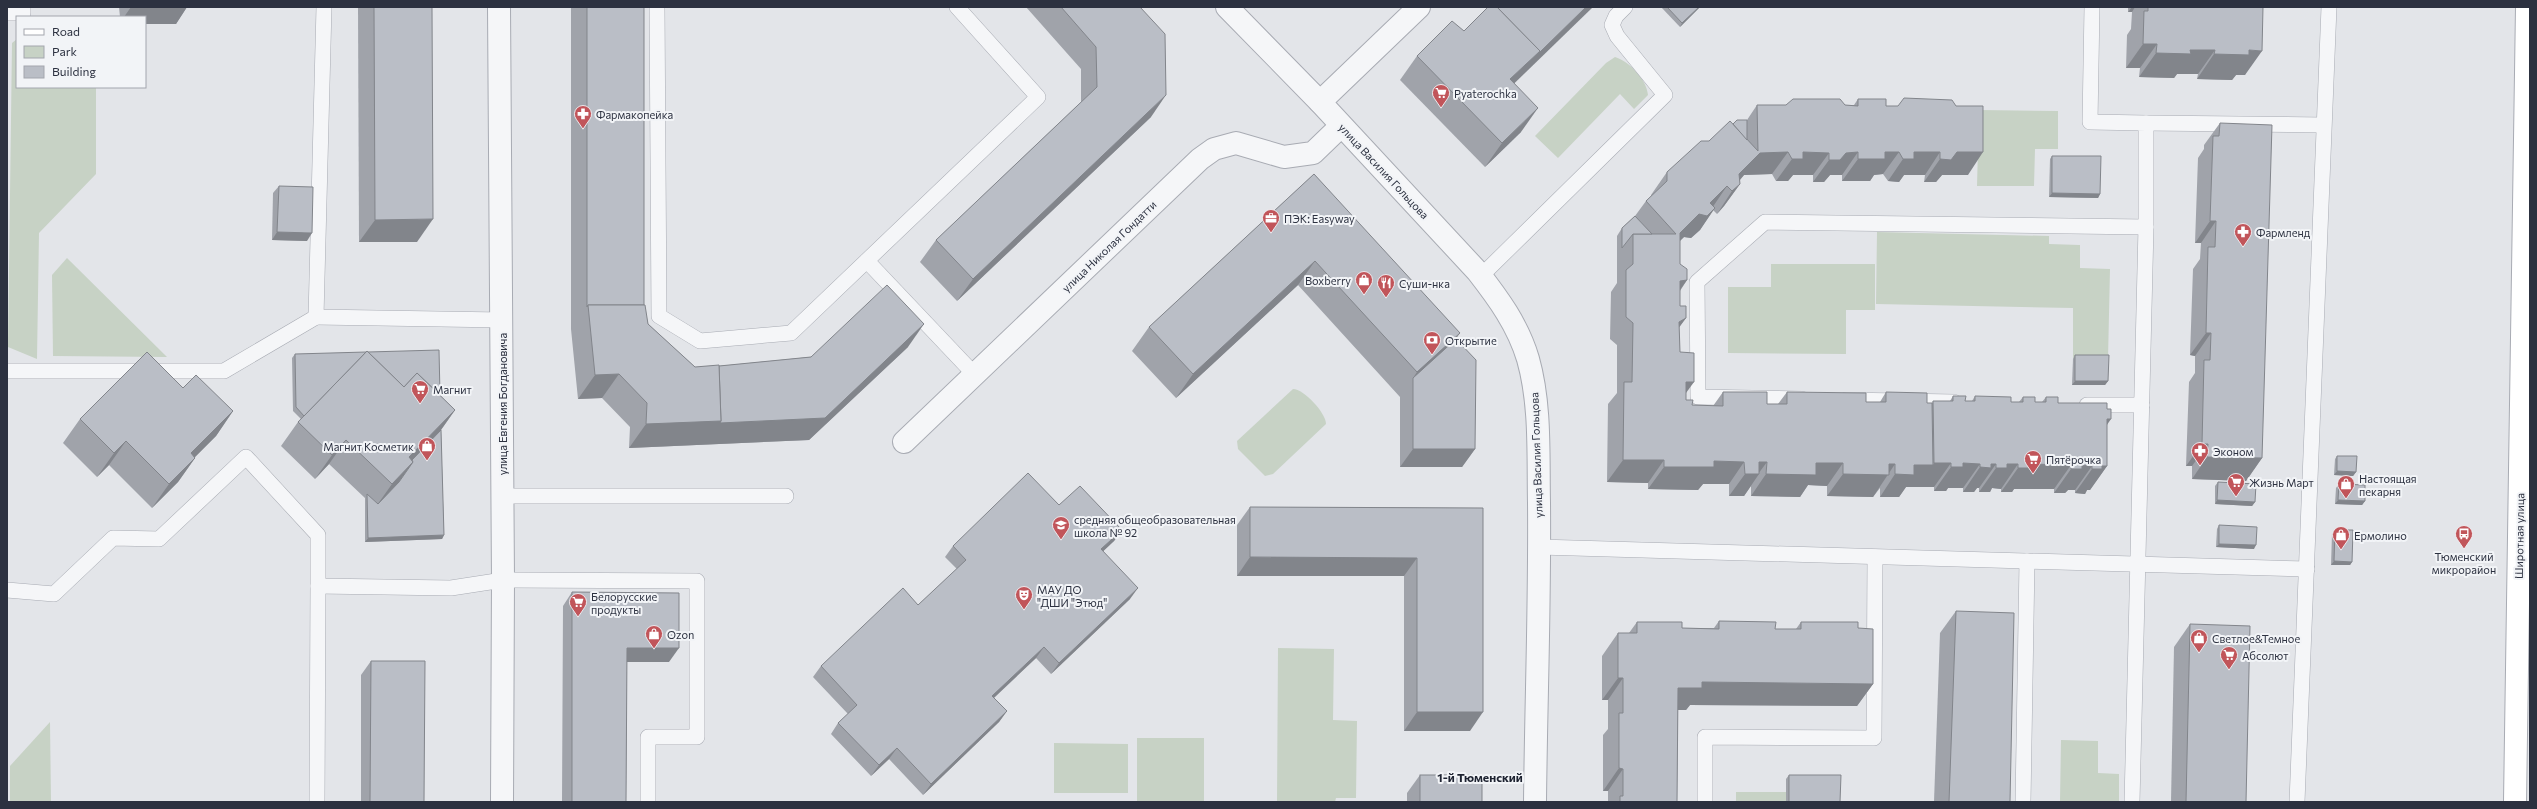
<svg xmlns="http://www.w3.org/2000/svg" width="2537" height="809" font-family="Commissioner,sans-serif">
<rect width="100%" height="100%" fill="#e3e5e9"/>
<g fill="#c7d2c5">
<path d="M17 39V87H96V174L39 233 37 359 8 347 12 43Z"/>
<path d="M1615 57C1629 61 1647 80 1648 95L1634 109 1620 94 1558 158 1535 136 1606 63Z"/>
<path d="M1979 110 2058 111V149H2035L2034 186H1977Z"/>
<path d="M1877 232 2049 236V244L2080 245V268L2110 269 2108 359H2073V308L1876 304Z"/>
<path d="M67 258 167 357 53 356 52 275Z"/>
<path d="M1771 264H1875V310H1846V354L1728 353V287H1771Z"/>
<path d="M1293 389C1304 389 1326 413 1326 424L1273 474 1265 476 1238 449 1237 441Z"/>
<path d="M1278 648 1334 649 1333 720 1357 721 1356 798H1336L1335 802H1277Z"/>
<path d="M50 722 51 802H10V766Z"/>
<rect x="1137" y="738" width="67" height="64"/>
<path d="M2061 740 2098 741V773L2119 774V802H2060Z"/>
<path d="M1054 743 1128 744V793H1054Z"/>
<rect x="1736" y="792" width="50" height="10"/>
</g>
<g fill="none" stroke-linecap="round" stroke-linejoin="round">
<defs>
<g id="lane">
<path d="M324 7 316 317 502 320"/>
<path d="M657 7 659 316 700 341 791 333 1038 97 957 7"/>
<path d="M2092 7 2090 122 2146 123V227L2132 802"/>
<path d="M7 13H23V7"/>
<path d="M2146 123 2323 125"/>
<path d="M867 261 975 375"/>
<path d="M1481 276 1665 95 1617 36 1612 25 1616 16 1625 7"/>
<path d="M7 371H224L316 317"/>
<path d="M1802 399 1698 397 1697 282 1765 222 2146 227"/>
<path d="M1846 400 1954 402"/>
<path d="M2087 405H2142"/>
<path d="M503 496H786"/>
<path d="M1539 547 2307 569"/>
<path d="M7 590 54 594 113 538 159 539 246 457 318 535V586L451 588 503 580 697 581V737H648V802"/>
<path d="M317 802 318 586"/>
<path d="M1705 802V737L1874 738 1875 557"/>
<path d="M2023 802 2027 561"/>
<path d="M2297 802 2329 7"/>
</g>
<g id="street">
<path d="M499 7 503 580 502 802"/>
<path d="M1227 7 1320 102 1477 271C1498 298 1518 325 1528 359 1541 405 1538 456 1539 503 1540 603 1536 702 1535 802"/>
<path d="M1320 102 1419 7"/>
<path d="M904 442 1200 159 1214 149 1236 143 1284 157 1313 153 1341 126"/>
</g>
<path id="secondary" d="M2515 802 2527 7"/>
</defs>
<use href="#lane" stroke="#a8abb3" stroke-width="16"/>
<use href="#street" stroke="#a8abb3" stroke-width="24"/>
<use href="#secondary" stroke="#a8abb3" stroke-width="24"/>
<use href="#lane" stroke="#f5f6f8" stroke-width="15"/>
<use href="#street" stroke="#f5f6f8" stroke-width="22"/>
<use href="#secondary" stroke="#fff" stroke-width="22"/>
</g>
<g fill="#a0a3aa">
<path d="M119 7H187L176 24 145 17H120Z"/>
<path d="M358 7H432L417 242H359Z"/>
<path d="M571 7H644V305L648 324 695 367 719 366 908 347 809 440 629 448 630 427 602 398 578 399 571 329Z"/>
<path d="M1026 7H1140L1151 117 957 301 920 262 936 240 1081 102V69Z"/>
<path d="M1661 7H1700L1680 27Z"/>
<path d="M2128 7H2263L2245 75H2236L2232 80 2197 79 2198 74H2177L2174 78 2139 77 2140 68H2126L2127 35 2131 29 2132 12H2128Z"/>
<path d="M1464 31 1514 84 1521 132 1485 167 1400 80 1417 56Z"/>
<path d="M1858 99 1886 106 1968 175H1942L1936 182H1924L1925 175H1904L1899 182 1888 181 1883 174 1874 175 1870 181H1842V175H1830L1824 182H1813V175H1793L1788 181H1776L1772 174 1744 175 1740 180V184L1724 206 1717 214 1713 210 1700 230 1691 238 1684 237 1680 241V264L1687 280 1680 291V306L1686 318 1679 327 1680 352 1686 393V400L1692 405 1713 406 1723 392 1767 404H1778L1787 392 1866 402H1880L1886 392 1927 403H1932L1933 401H1950L1953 396 1965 401H1972L1975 396 2011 402H2019L2023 397 2035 402H2042L2046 397 2107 426V466L2090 490H2087L2085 494 2075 493V490H2068L2065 493H2054V489H2014L2012 492H2001V489L1992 488 1990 492H1979V488H1977L1974 492H1963V488H1948L1946 491H1934V487H1906L1899 497H1880V488L1873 497 1827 496V486L1808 485 1800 497 1751 496V486L1744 496H1729V484H1703L1698 490 1648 489V483L1607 482 1608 404 1617 393V345L1610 339 1611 292 1617 283V236L1622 228 1635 216 1646 201 1651 196V195L1667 172 1733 124 1747 120 1757 105H1854Z"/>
<path d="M2220 123 2262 458 2246 481 2192 479V466H2186L2189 382 2195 373V356L2190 355 2193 269 2200 259 2201 243H2195L2198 158 2204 149V145Z"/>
<path d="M2052 156 2100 194 2098 198 2049 197 2050 159Z"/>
<path d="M1314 174 1456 339 1475 449 1462 467H1400V397L1298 285 1176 398 1132 351 1149 327Z"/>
<path d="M279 186 307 241 272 240 273 193Z"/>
<path d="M295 354 440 395 455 410 441 430 444 535 442 539 365 542V498L329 464 315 479 281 446 298 422 301 419 293 411 292 358Z"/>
<path d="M2075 355 2108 381 2105 385H2072L2073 359Z"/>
<path d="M183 388 233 411 216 436 195 457V458L178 482 152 508 109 465 97 477 63 443 80 419Z"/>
<path d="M2337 456 2356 472 2353 476 2334 475 2335 459Z"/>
<path d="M2218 482 2255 502 2252 506 2215 504V486Z"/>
<path d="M2339 484 2365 501 2362 505 2335 504 2336 488Z"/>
<path d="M1059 505 1122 530 1114 541 1103 551 1130 599 1051 674 1036 658 994 698 1007 711 999 722 923 795 889 759 871 776 831 734 838 723 848 714 813 677 821 666 918 605 957 569 945 557 953 546Z"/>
<path d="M1250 507 1483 508 1470 731H1404V576H1237V525Z"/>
<path d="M2219 525 2254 549 2216 547 2217 529Z"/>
<path d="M2335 530 2352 562 2350 565H2331L2332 534Z"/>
<path d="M572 592 669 662H627L626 802H562L563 606Z"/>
<path d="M1956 611 2010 802H1934L1940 633Z"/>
<path d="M1719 621 1775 629H1796L1801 622 1858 628 1873 684 1857 706 1690 705 1686 710H1678L1677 802H1608V791H1603V735L1608 729V700H1602V656L1618 633H1629L1637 622 1682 628H1714Z"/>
<path d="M2190 624 2246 802H2171L2174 647Z"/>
<path d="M371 661 424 802H361V675Z"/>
<path d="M1420 775 1482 802H1407V793Z"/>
<path d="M1789 775 1840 802H1786V779Z"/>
</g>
<g fill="#82858b">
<path d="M131 7H187L176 24H145V17H124Z"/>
<path d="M1586 7H1593L1493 104 1510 79Z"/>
<path d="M1699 7H1700L1680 27 1682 23Z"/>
<path d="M2132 7H2135L2132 12H2128Z"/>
<path d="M2143 44H2157L2140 68H2126Z"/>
<path d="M2190 50H2215L2198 74H2177L2174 78 2139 77 2156 53Z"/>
<path d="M2249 50 2262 51 2245 75H2236L2232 80 2197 79 2214 54Z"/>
<path d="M1166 95 1151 117 957 301 973 279Z"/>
<path d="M1538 108 1521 132 1485 167 1502 143Z"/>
<path d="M1788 152 1772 174 1744 175 1731 190 1739 174 1760 153Z"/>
<path d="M1803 152 1829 153 1813 175H1793L1788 181H1776L1792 159Z"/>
<path d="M1858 152 1842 175H1830L1824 182H1813L1829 160 1846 153Z"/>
<path d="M1885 152H1899L1883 174 1874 175 1870 181H1842L1858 159Z"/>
<path d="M1914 152H1940L1925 175H1904L1899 182 1888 181 1903 159Z"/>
<path d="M1957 152H1983L1968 175H1942L1936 182H1924L1940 159Z"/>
<path d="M1740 184 1724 206 1717 214 1732 191Z"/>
<path d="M1727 186 1712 208H1715L1700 230 1691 238 1684 237 1664 256 1680 233Z"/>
<path d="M2052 193 2100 194 2098 198 2049 197Z"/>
<path d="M433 219 417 242H359L375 220Z"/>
<path d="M2210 221H2216L2201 243H2195Z"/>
<path d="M277 232 312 233 307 241 272 240Z"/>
<path d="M1315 261 1298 285 1176 398 1193 374Z"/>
<path d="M1687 280 1671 303 1680 281Z"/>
<path d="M1686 318 1670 340 1679 322Z"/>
<path d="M924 324 908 347 809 440 629 448 646 424Z"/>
<path d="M1460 333 1443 357 1413 378 1417 372Z"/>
<path d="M2206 333H2211L2195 356 2190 355Z"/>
<path d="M619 374 602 398 578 399 595 375Z"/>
<path d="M2075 381H2108L2105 385H2072Z"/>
<path d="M1686 382H1694L1678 404Z"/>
<path d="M455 410 438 434 395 478 409 457Z"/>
<path d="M233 411 216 436 174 478 191 453Z"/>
<path d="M2107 419H2111L2094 444Z"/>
<path d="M346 440 329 464 315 479 332 455Z"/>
<path d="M126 441 109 465 97 477 114 453Z"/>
<path d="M2202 444H2208L2192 466H2186Z"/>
<path d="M1413 449H1475L1462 467H1400Z"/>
<path d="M2207 457 2262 458 2246 481 2192 479Z"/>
<path d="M195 458 178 482 152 508 169 484Z"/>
<path d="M1623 460H1664L1648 483 1607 482Z"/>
<path d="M1714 461 1744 462 1729 484H1703L1698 490 1648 489 1664 467Z"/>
<path d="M413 462 396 486 375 508 392 484Z"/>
<path d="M1759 462H1767L1758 474H1759L1744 496H1729L1745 474Z"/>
<path d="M1816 463H1843L1827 486 1808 485 1800 497 1751 496 1766 474Z"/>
<path d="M1934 463H1951L1934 487H1906L1899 497H1880L1895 474 1914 465H1933Z"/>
<path d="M1963 463 1980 464 1963 488H1948L1946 491H1934L1951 467Z"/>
<path d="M1889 464H1895L1873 497 1827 496 1843 474Z"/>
<path d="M1991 464H1996L1979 488H1977L1974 492H1963L1980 467Z"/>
<path d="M2007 464H2018L2001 489 1992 488 1990 492H1979L1996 468Z"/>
<path d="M2029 464 2071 465 2054 489H2014L2012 492H2001L2018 468Z"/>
<path d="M2082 465 2092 466 2075 490H2068L2065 493H2054L2071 469Z"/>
<path d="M2102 466H2107L2090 490H2087L2085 494 2075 493 2092 469Z"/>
<path d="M2337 471 2356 472 2353 476 2334 475Z"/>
<path d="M2217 500 2255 502 2252 506 2215 504Z"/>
<path d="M2338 500 2365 501 2362 505 2335 504Z"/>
<path d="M1122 530 1114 541 1094 560 1101 549Z"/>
<path d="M444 535 442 539 365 542 368 538Z"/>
<path d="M2219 544 2256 545 2254 549 2216 547Z"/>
<path d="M1250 557 1417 558 1404 576H1237Z"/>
<path d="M2334 561 2352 562 2350 565H2331Z"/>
<path d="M1138 588 1130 599 1051 674 1059 663Z"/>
<path d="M1044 647 1036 658 984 707 992 696Z"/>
<path d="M627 648H679L669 662H617Z"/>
<path d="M1618 678H1623L1608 700H1602Z"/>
<path d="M1702 682 1873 684 1857 706 1690 705 1686 710H1662L1678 688Z"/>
<path d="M1007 711 999 722 923 795 931 784Z"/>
<path d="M1417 712H1483L1470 731H1404Z"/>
<path d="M897 748 889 759 871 776 879 765Z"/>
<path d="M1619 768 1623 769 1608 791H1603Z"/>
</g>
<g fill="#babec6" stroke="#82858b">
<path d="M374 7H432L433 219 375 220Z"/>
<path d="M587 7H644V305H588L587 307Z"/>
<path d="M1061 7H1140L1165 34 1166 95 973 279 936 240 1097 87 1096 47Z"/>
<path d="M1488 7H1497L1540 51 1510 79 1538 108 1502 143 1417 56 1452 21 1464 31Z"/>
<path d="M1497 7H1586L1539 53 1540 51Z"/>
<path d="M1667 7H1699L1682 23Z"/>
<path d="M2148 7H2263L2262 51 2249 50V55L2214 54 2215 50H2190L2191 54 2156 53 2157 44H2143L2144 11H2148Z"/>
<path d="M1904 98 1952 100 1956 106H1983V152H1957L1951 160 1940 159V152H1914V159H1903L1899 152H1885V159H1858V152L1846 153 1840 160H1829V153L1803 152V159H1792L1788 152 1760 153 1739 174 1740 184 1732 191 1727 186 1710 203 1715 208 1707 216 1699 214 1680 233V264L1687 269V280L1680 281V306H1686V318L1679 322 1680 352 1694 353V382H1686V400H1693L1692 405 1723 406V392H1767V404H1787V392L1866 393V402H1886V392L1927 393V403H1932L1933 465H1914V475L1895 474V464H1889V475L1843 474V463H1816V475L1766 474 1767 462H1759V474H1745L1744 462 1714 461V467H1664V460H1623L1624 382H1632L1633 323 1626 317V270L1633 264V234H1676L1646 201 1667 181V172L1701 141H1709L1730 121 1758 151 1757 105H1786L1793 99H1840L1845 105 1858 106V99H1886V106H1898Z"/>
<path d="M1737 120H1747V140L1733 124Z"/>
<path d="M2220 123 2272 125 2262 458 2207 457 2208 444H2202L2204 360H2210L2211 333H2206L2208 247H2215L2216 221H2210L2213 136H2219Z"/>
<path d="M2052 156H2101L2100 194 2052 193Z"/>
<path d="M1314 174 1460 333 1417 372 1315 261 1193 374 1149 327Z"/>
<path d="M279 186 313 187 312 233 277 232Z"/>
<path d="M1635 216 1652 234H1633L1622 248V228Z"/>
<path d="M887 285 924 324 825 418 720 423 721 421 719 366 811 357Z"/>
<path d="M588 305H645L648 324 695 367 719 365 721 421 646 424 647 403 619 374 595 375Z"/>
<path d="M1456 339 1476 360 1475 449H1413V378Z"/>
<path d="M439 350 440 395 417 373 404 387 368 352Z"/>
<path d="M367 351 404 387 417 373 455 410 409 457 413 462 392 484 346 440 332 455 298 422Z"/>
<path d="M147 352 183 388 196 375 233 411 191 453 195 458 169 484 126 441 114 453 80 419Z"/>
<path d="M366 352 304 416 296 407 295 354Z"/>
<path d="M2075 355H2109L2108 381H2075Z"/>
<path d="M1953 396H1966L1965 401H1975V396L2011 397V402H2023V397H2035V402H2046V397H2058V403H2107V409H2111V419H2107V466H2102V469H2092V466L2082 465V469H2071V465L2029 464V468H2018V464H2007V468H1996V464H1991V468L1980 467V464L1963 463V467H1951V463H1934L1933 401H1953Z"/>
<path d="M441 430 444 535 368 538 367 494 378 504 399 482 413 462 412 460Z"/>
<path d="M2337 456H2357L2356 472 2337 471Z"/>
<path d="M1028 473 1059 505 1080 486 1122 530 1101 549 1138 588 1059 663 1044 647 992 696 1007 711 931 784 897 748 879 765 838 723 857 705 821 666 903 588 918 605 966 560 953 546Z"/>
<path d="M2218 482 2256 484 2255 502 2217 500Z"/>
<path d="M2339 484 2365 485V501L2338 500Z"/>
<path d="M1250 507 1483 508V712H1417V558L1250 557Z"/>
<path d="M2219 525 2257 527 2256 545 2219 544Z"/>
<path d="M2335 530H2353L2352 562 2334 561Z"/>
<path d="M572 592 679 593V648H627L626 802H572Z"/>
<path d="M1956 611 2014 613 2010 802H1949Z"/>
<path d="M1719 621 1776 622 1775 629H1801V622H1858V628L1873 629V684L1702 682V688H1678L1677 802H1620V796H1623V769L1619 768V713H1623V678H1618V633H1637V622H1682V628L1719 629Z"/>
<path d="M2190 624 2250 626 2246 802H2186Z"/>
<path d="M371 661H425L424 802H370Z"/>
<rect x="1420" y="775" width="62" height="27"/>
<path d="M1789 775H1841L1840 802H1789Z"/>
</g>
<defs>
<symbol id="supermarket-pin" viewBox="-11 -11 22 30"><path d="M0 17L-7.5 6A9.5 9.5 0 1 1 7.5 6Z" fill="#c1555a" stroke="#f2f4f7"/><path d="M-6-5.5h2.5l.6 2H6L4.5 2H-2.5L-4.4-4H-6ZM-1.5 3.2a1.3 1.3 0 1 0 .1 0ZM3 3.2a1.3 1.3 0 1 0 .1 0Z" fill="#fff"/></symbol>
<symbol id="pharmacy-pin" viewBox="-11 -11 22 30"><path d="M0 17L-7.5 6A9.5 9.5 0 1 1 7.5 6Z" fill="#c1555a" stroke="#f2f4f7"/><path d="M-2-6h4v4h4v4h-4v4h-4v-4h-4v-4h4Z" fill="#fff"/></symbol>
<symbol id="office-pin" viewBox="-11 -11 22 30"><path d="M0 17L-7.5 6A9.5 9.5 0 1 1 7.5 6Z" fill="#c1555a" stroke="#f2f4f7"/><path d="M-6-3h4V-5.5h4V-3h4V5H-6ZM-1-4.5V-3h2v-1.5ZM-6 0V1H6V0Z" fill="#fff"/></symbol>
<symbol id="shop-pin" viewBox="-11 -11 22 30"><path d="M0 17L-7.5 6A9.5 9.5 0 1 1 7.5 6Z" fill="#c1555a" stroke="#f2f4f7"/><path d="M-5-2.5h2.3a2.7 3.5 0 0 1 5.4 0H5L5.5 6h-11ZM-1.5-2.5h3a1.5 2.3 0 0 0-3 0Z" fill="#fff"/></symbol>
<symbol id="restaurant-pin" viewBox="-11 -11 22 30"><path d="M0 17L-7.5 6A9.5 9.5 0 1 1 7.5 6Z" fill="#c1555a" stroke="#f2f4f7"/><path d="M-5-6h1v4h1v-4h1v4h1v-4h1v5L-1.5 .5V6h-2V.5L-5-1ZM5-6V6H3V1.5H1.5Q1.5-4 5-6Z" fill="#fff"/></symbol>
<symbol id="bank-pin" viewBox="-11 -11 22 30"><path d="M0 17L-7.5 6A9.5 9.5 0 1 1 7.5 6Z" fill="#c1555a" stroke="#f2f4f7"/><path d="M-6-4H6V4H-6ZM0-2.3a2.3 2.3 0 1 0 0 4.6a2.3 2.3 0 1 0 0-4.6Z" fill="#fff"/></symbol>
<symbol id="school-pin" viewBox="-11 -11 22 30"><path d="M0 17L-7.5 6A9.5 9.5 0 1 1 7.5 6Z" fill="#c1555a" stroke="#f2f4f7"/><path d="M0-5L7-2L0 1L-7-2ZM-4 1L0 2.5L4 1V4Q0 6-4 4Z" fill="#fff"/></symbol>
<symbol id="bus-pin" viewBox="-11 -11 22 30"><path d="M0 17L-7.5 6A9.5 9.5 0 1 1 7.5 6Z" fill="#c1555a" stroke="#f2f4f7"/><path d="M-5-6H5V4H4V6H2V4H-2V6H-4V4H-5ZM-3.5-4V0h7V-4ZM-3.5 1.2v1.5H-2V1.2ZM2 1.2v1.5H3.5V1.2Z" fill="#fff"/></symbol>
<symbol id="theatre-pin" viewBox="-11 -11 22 30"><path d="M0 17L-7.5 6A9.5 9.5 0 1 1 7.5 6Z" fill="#c1555a" stroke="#f2f4f7"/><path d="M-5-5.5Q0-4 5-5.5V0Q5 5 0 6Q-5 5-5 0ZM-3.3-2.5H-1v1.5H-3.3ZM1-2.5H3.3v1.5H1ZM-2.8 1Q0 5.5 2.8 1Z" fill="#fff"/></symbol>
</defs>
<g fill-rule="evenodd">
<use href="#supermarket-pin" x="1431" y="83" width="20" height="27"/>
<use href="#pharmacy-pin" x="573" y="104" width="20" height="27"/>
<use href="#office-pin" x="1261" y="208" width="20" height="27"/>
<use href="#pharmacy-pin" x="2233" y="222" width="20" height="27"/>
<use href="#shop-pin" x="1354" y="270" width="20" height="27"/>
<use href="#restaurant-pin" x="1376" y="273" width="20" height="27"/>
<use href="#bank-pin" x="1422" y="330" width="20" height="27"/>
<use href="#supermarket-pin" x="410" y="379" width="20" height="27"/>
<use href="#shop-pin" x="417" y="436" width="20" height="27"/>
<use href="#pharmacy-pin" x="2190" y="441" width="20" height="27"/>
<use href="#supermarket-pin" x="2023" y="449" width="20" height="27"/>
<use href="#supermarket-pin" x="2226" y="472" width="20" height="27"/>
<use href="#shop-pin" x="2336" y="474" width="20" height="27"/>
<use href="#school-pin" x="1051" y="515" width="20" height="27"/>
<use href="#bus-pin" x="2454" y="524" width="20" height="27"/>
<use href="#shop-pin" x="2331" y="525" width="20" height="27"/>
<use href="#theatre-pin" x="1014" y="585" width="20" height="27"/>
<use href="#supermarket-pin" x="568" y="592" width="20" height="27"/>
<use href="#shop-pin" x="644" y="624" width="20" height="27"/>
<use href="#shop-pin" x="2189" y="628" width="20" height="27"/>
<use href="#supermarket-pin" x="2219" y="645" width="20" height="27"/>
</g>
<g text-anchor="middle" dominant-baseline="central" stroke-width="4" stroke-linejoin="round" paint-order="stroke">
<g font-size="11" fill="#2c3140" stroke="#f2f4f7" text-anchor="start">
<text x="1454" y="93">Pyaterochka</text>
<text x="596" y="114">Фармакопейка</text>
<text x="1284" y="218">ПЭК: Easyway</text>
<text x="2256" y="232">Фармленд</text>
<text x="1351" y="280" text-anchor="end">Boxberry</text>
<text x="1399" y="283">Суши-нка</text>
<text x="1445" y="340">Открытие</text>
<text x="433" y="389">Магнит</text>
<text x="414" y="446" text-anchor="end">Магнит Косметик</text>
<text x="2213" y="451">Эконом</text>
<text x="2046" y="459">Пятёрочка</text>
<text x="2359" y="478">Настоящая<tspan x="2359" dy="13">пекарня</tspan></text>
<text x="2249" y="482">Жизнь Март</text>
<text x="1074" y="519">средняя общеобразовательная<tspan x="1074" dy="13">школа № 92</tspan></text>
<text x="2354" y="535">Ермолино</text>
<text x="2464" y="556" text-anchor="middle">Тюменский<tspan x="2464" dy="13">микрорайон</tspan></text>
<text x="1037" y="589">МАУ ДО<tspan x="1037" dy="13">"ДШИ "Этюд"</tspan></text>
<text x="591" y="596">Белорусские<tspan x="591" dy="13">продукты</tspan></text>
<text x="667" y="634">Ozon</text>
<text x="2212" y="638">Светлое&amp;Темное</text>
<text x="2242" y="655">Абсолют</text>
</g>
<g font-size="11" fill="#2c3140" stroke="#f2f4f7">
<text transform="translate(1384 171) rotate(47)">улица Василия Гольцова</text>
<text transform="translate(1109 246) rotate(-44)">улица Николая Гондатти</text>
<text transform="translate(502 404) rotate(-90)">улица Евгения Богдановича</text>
<text transform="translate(1536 455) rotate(-92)">улица Василия Гольцова</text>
<text transform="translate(2519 536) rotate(-89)">Широтная улица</text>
</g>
<g font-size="12" font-weight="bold" fill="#1e2331" stroke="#f2f4f7">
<text x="1480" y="777">1-й Тюменский</text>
</g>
</g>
<rect width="2537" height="809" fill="none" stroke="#2c3140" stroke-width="16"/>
<rect x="16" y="16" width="130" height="72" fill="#f2f4f7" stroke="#a3a6ae"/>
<rect x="24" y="29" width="20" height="6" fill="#ffffff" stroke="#a3a6ae"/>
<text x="52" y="36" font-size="12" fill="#2c3140">Road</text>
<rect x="24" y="46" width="20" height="12" fill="#c7d2c5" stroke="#a3a6ae"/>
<text x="52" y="56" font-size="12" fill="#2c3140">Park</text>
<rect x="24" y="66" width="20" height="12" fill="#babec6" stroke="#a3a6ae"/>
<text x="52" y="76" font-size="12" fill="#2c3140">Building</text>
</svg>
